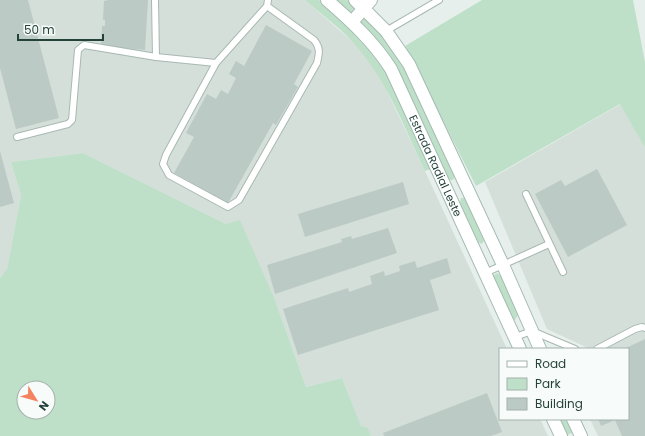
<svg xmlns="http://www.w3.org/2000/svg" width="645" height="436" font-family="Poppins,sans-serif">
<rect width="100%" height="100%" fill="#e6efeb"/>
<g fill="#d4dfda">
<path d="M0 0H305L356 45 372 65 384 85 425 171 507 349H500V419H540L548 436H371L368 428 361 427 342 378 306 387 275 300 226 224 83 153 11 162 21 195 7 269 0 278Z"/>
<path d="M621 104 645 148V436H598L590 419H628V349H590L547 329 485 182Z"/>
</g>
<g fill="#bfe0c8" fill-rule="evenodd">
<path d="M305 0H319L364 40 385 70 431 169 425 171C405 129 388 83 357 47 343 30 322 15 305 0Z"/>
<path d="M336 0H347L357 9 352 13 350 12Z"/>
<path d="M482 0H633L645 62V148L620 104 476 186 405 46Z"/>
<path d="M364 17 382 34 404 64 455 176 453 180H450L448 178 402 78 394 64 360 23Z"/>
<path d="M83 153 226 224 240 220 275 300 306 387 342 378 361 426 368 428 371 436H0V278L7 269 21 195 11 162ZM24 388H48V412H24Z"/>
<path d="M461 198H466L485 239 482 244 478 242 460 203Z"/>
<path d="M497 273 501 276 518 315 515 320H513L493 276Z"/>
<path d="M558 419H568L573 431 572 433 567 435 565 434Z"/>
</g>
<g fill="#bbcac4">
<path d="M0 0H28L59 118 16 129 0 68Z"/>
<path d="M109 0H148L145 50 101 46 102 26H105V20H103L104 1Z"/>
<path d="M266 25 312 51 294 84 298 87 276 125 273 123 228 203 174 173 194 137 186 133 207 94 216 99 221 90 228 94 236 78 229 74 236 61 244 66Z"/>
<path d="M0 151 14 203 0 207Z"/>
<path d="M597 169 627 225 568 257 535 194 561 180 565 186Z"/>
<path d="M403 182 409 204 305 237 298 214Z"/>
<path d="M388 228 397 253 275 294 267 265 342 242 341 239 351 236 352 239Z"/>
<path d="M447 258 451 273 430 280 439 310 298 355 283 309 348 288 349 292 372 284 370 276 384 271 385 276 400 271 399 266 415 261 417 268Z"/>
<path d="M645 339V436H622L615 420 601 426 598 419H628V349H624Z"/>
<path d="M487 393 502 432 491 436H384L383 433Z"/>
</g>
<g fill="none" stroke-linecap="round" stroke-linejoin="round">
<defs>
<g id="lane">
<path d="M155 0 156 57"/>
<path d="M267 6 314 40C321 48 319 54 317 63L239 200 228 207 169 175 163 164 166 155 216 63 267 6 268 0"/>
<path d="M386 31 439 0"/>
<path d="M17 137 68 124 72 120 78 50 84 45 156 57 216 63"/>
<path d="M526 194 563 272"/>
<path d="M485 273 549 244"/>
<path d="M515 337 532 331 575 349"/>
<path d="M597 349 635 329 642 327 645 328"/>
</g>
<path id="street" d="M352 22 371 0"/>
<g id="secondary">
<path id="s1" d="M327 0C351 21 374 42 391 69L520 349"/>
<path d="M355 0 386 31 409 64 503 265 540 349"/>
<path d="M553 419 561 436"/>
<path d="M573 419 581 436"/>
</g>
</defs>
<use href="#lane" stroke="#a8b8b2" stroke-width="8"/>
<use href="#street" stroke="#a8b8b2" stroke-width="14"/>
<use href="#secondary" stroke="#a4bbb3" stroke-width="14"/>
<use href="#lane" stroke="#fff" stroke-width="6"/>
<use href="#street" stroke="#fff" stroke-width="12"/>
<use href="#secondary" stroke="#fff" stroke-width="12"/>
</g>
<g text-anchor="middle" dominant-baseline="central" stroke-width="3.5" stroke-linejoin="round" paint-order="stroke">
<g font-size="11" fill="#24423a" stroke="#f7fbf9">
<text stroke="none"><textPath href="#s1" startOffset="201">Estrada Radial Leste</textPath></text>
</g>
</g>
<rect x="499" y="348" width="130" height="72" fill="#f7fbf9" stroke="#a3b1ad"/>
<rect x="507" y="361" width="20" height="6" fill="#ffffff" stroke="#a3b1ad"/>
<text x="535" y="368" font-size="12" fill="#24423a">Road</text>
<rect x="507" y="378" width="20" height="12" fill="#bfe0c8" stroke="#a3b1ad"/>
<text x="535" y="388" font-size="12" fill="#24423a">Park</text>
<rect x="507" y="398" width="20" height="12" fill="#bbcac4" stroke="#a3b1ad"/>
<text x="535" y="408" font-size="12" fill="#24423a">Building</text>
<g transform="translate(36 400) rotate(127)"><circle r="19" fill="#f7fbf9" stroke="#a3b1ad"/>
<path d="M0-3L7 15L0 10L-7 15Z" fill="#f4845f"/>
<text y="-6" font-size="11" font-weight="bold" text-anchor="middle" fill="#24423a">N</text>
</g>
<path d="M18 34v6h85v-6" fill="none" stroke="#24423a" stroke-width="2"/>
<text x="24" y="34" font-size="12" fill="#24423a" stroke="#f7fbf9" stroke-width="3" paint-order="stroke">50 m</text>
</svg>
